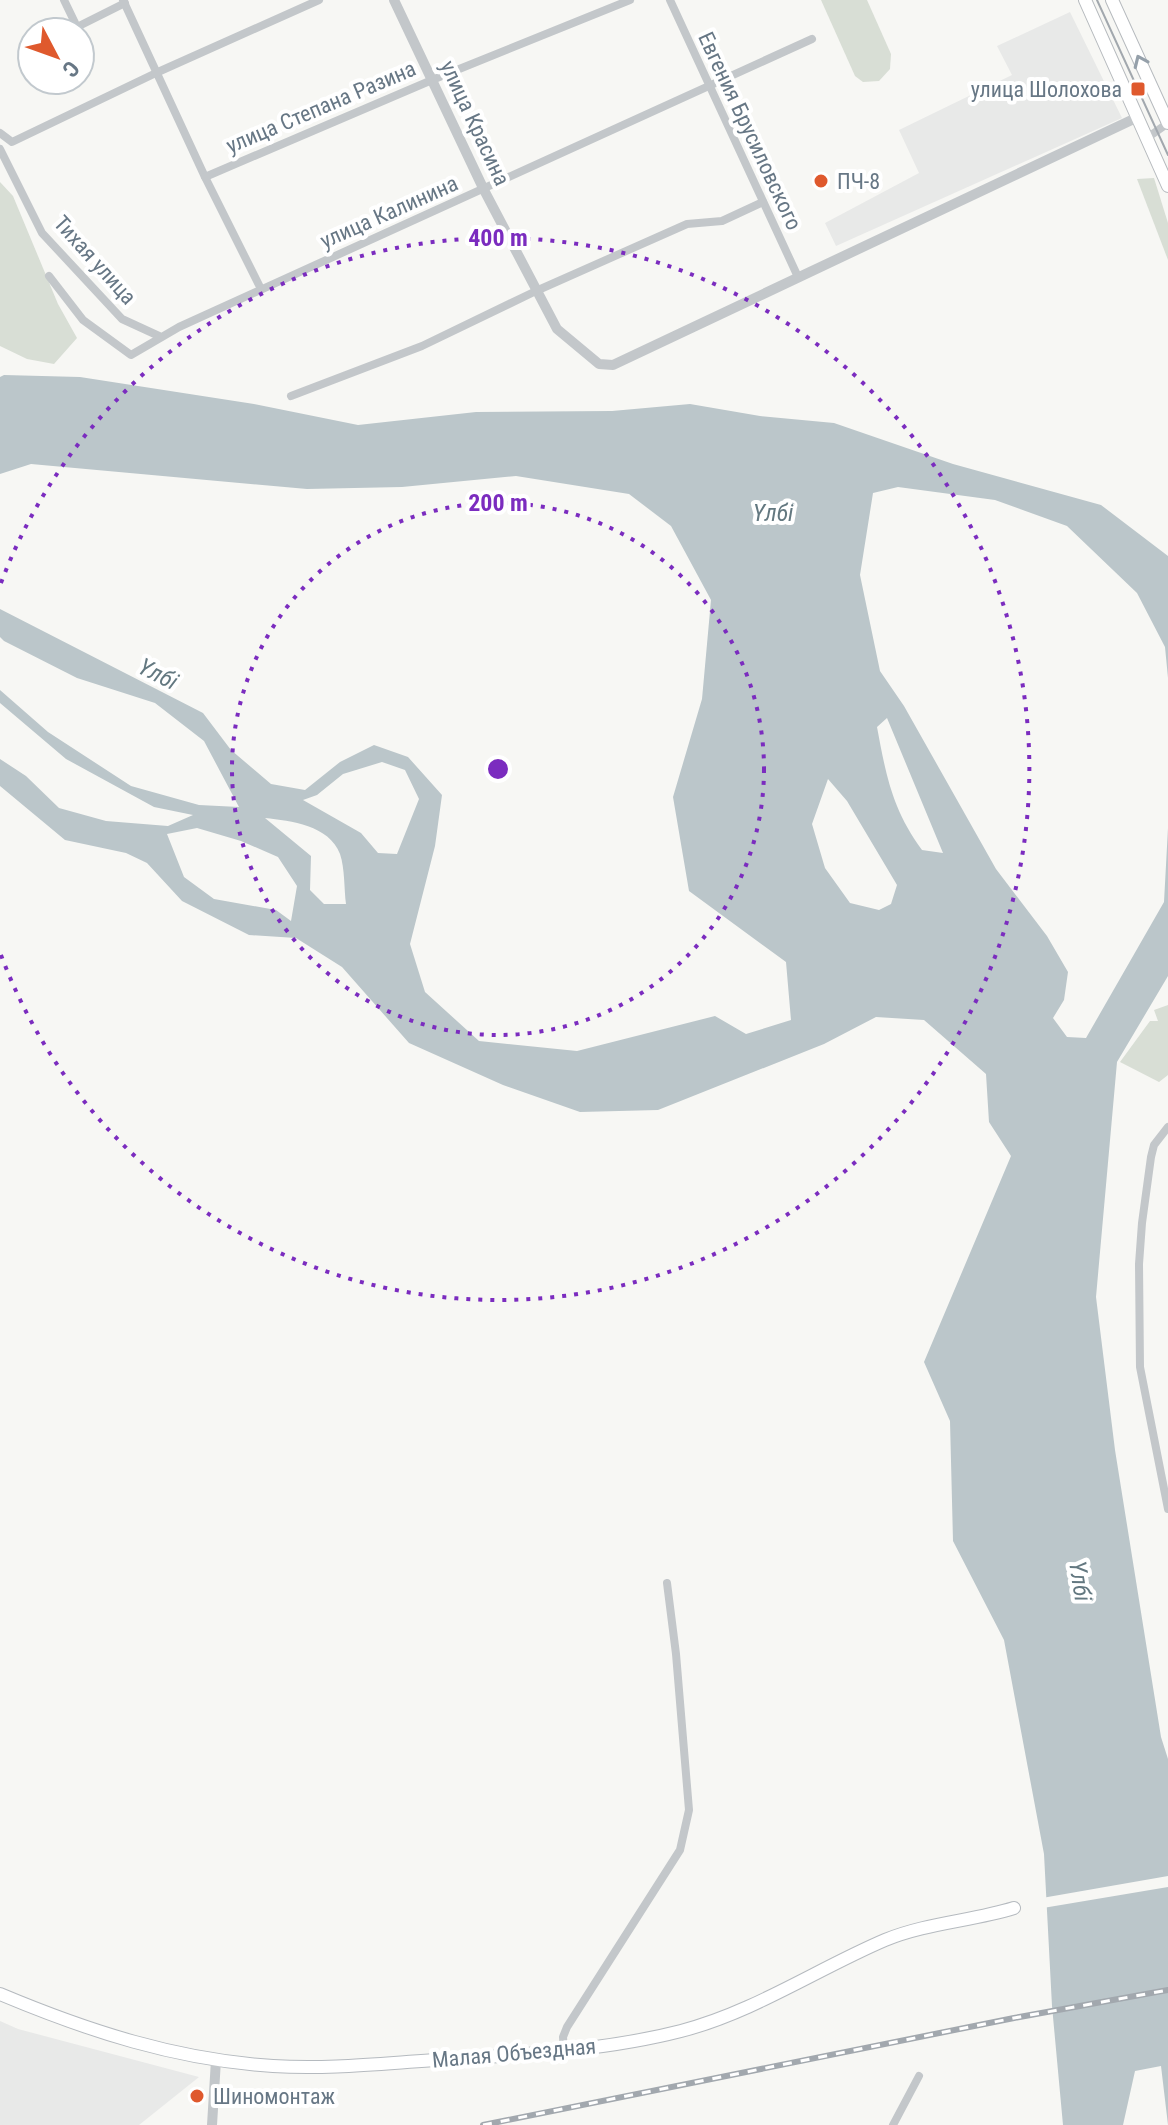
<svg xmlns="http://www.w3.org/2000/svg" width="1168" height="2125" font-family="'Roboto Condensed',sans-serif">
<rect width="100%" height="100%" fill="#f7f7f4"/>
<g fill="#e8e9e8">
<path d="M1070 12 1122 118 836 246 825 223 919 173 899 130 1012 75 997 46Z"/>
<path d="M0 2021 18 2029 199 2077 139 2125H0Z"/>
</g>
<g fill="#d8ded5">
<path d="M821 0H867L891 54 890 69 879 81 863 82 855 76Z"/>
<path d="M1154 178 1168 223V260L1137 179Z"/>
<path d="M0 182 13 196 58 304 77 338 54 364 27 359 0 346Z"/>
<path d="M1168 1005V1075L1159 1082 1120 1062 1150 1021H1158L1154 1010Z"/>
</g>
<path fill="#bbc6ca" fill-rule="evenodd" d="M4 375 80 377 254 404 358 425 476 412 612 411 690 404 760 416 834 423 953 464 1101 505 1168 556V678L1165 647 1137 593 1067 526 995 500 898 487 873 493 860 575 880 671 904 706 996 869 1047 936 1068 972 1064 1000 1053 1018 1067 1037 1086 1038 1164 902 1168 828V976L1117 1062 1096 1297 1115 1450 1161 1737 1168 1759V2125L1161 2066 1135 2071 1123 2125H1063L1052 2006 1044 1854 1004 1640 953 1541 950 1421 924 1362 1011 1156 989 1122 986 1074 924 1020 876 1017 824 1044 658 1110 580 1112 503 1085 409 1043 342 967 296 938 249 935 182 901 147 863 126 853 65 840 0 786V759L26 776 59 808 106 821 168 826 193 815 154 807 66 759 0 703V690L48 732 131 786 199 805 239 807 204 741 155 703 77 678 4 641 0 637V609L203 713 231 750 271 784 305 790 340 762 374 745 408 757 442 795 435 846 410 944 425 992 479 1041 577 1051 715 1016 746 1034 791 1020 786 962 689 891 673 797 702 699 711 600 671 526 629 494 516 476 402 487 307 489 31 464 0 474V377ZM887 718 943 853 922 850C892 809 886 775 877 727ZM382 762 405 770 419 799 397 854 378 853 361 833 303 800 317 795 343 774ZM828 779 847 801 897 885 891 904 879 910 850 903 825 868 812 824ZM265 818C291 821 329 825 340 854 345 869 344 889 346 904H324L310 890 311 856ZM197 828 241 841 278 857 297 886 291 921 276 910 214 899 184 877 167 834Z"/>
<path fill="#f7f7f4" d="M1168 1876V1887L1043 1908 1042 1898Z"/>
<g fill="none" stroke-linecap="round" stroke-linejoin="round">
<defs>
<path id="secondary" d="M0 1994C88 2031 177 2060 273 2066 332 2070 394 2062 454 2059 530 2054 607 2050 681 2031 754 2012 817 1969 885 1940 926 1923 972 1921 1014 1908"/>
<g id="primary">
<path d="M1085 0 1168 186"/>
<path d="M1112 0 1168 123"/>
</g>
</defs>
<use href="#secondary" stroke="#b5babf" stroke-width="14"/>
<use href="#primary" stroke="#b6babe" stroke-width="14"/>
<g stroke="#c3c7ca" stroke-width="8">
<path d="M64 0 77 27 125 3"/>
<path d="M123 0 205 177 261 289"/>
<path d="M670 0 798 277"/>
<path d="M0 133 12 142 158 72 319 0"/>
<path d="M1147 138 1168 123"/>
<path d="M0 149 42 233 122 319 159 336"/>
<path d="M205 177 432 80 630 0"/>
<path d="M49 276 83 320 131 355 179 327 812 39"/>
<path d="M291 396 422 346 536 291 687 224 722 221 763 202"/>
<path d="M1168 1127 1154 1145 1151 1157 1142 1223 1139 1264 1140 1367 1168 1509"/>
<path d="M564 2051 563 2037 567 2027 680 1850 689 1810 676 1654 667 1583"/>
<path d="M893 2125 919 2076"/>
</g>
<g stroke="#c3c7ca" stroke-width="10">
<path d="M394 0 484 190 557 329 599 364 613 365 1138 117"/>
<path d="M212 2125 216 2060"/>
</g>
<use href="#secondary" stroke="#fff" stroke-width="12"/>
<use href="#primary" stroke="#fff" stroke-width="12"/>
<path stroke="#a2a8ae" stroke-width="2" d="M1097 0 1168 155"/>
<defs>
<path id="rail" d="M483 2125 1014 2018 1168 1990"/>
</defs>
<use href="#rail" stroke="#a2a8ae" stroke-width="6"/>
<use href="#rail" stroke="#fff" stroke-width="3" stroke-dasharray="9" stroke-linecap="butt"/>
</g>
<defs><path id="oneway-chevron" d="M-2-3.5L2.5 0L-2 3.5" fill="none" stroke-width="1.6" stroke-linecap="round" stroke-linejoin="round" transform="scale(2)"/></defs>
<use stroke="#95a0aa" href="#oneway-chevron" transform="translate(1140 61) rotate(-114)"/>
<g fill="none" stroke="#7b2cbf" stroke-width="4" stroke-dasharray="4 8">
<circle cx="498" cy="769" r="266"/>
<path d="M1 583A531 531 0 1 1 1 955"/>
</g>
<g fill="#df592d" stroke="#fff" stroke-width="3">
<rect x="1130" y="81" width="16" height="16" rx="4"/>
<circle cx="821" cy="181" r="8"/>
<circle cx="197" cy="2096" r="8"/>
</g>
<g text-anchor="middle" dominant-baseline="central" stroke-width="8" stroke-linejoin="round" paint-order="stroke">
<g font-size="22" fill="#677785" stroke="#fff" text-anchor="start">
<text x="1122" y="89" text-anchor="end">улица Шолохова</text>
<text x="837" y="181">ПЧ-8</text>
<text x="213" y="2096">Шиномонтаж</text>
</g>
<g font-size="22" fill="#677785" stroke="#fff">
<text transform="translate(321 107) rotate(-23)">улица Степана Разина</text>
<text transform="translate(475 123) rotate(65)">улица Красина</text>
<text transform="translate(750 131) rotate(65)">Евгения Брусиловского</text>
<text transform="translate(389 212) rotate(-24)">улица Калинина</text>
<text transform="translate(95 260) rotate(48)">Тихая улица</text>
<text transform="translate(514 2053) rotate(-5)">Малая Объездная</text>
</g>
<g font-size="24" font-style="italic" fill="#637880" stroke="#fff">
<text x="773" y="513">Үлбі</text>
<text transform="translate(158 674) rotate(27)">Үлбі</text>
<text transform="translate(1080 1581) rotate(81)">Үлбі</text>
</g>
</g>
<circle cx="498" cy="769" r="12" fill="#7b2cbf" stroke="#fff" stroke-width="4"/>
<g font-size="24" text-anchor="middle" font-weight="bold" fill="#7b2cbf" stroke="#fff" stroke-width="8" stroke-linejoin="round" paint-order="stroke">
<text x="498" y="246">400 m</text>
<text x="498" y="511">200 m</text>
</g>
<g transform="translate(56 56) rotate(131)"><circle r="38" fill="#ffffff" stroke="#c2c9ce" stroke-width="2"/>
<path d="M0-6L14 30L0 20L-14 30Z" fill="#df592d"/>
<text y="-12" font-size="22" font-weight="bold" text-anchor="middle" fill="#677785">С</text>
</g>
</svg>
